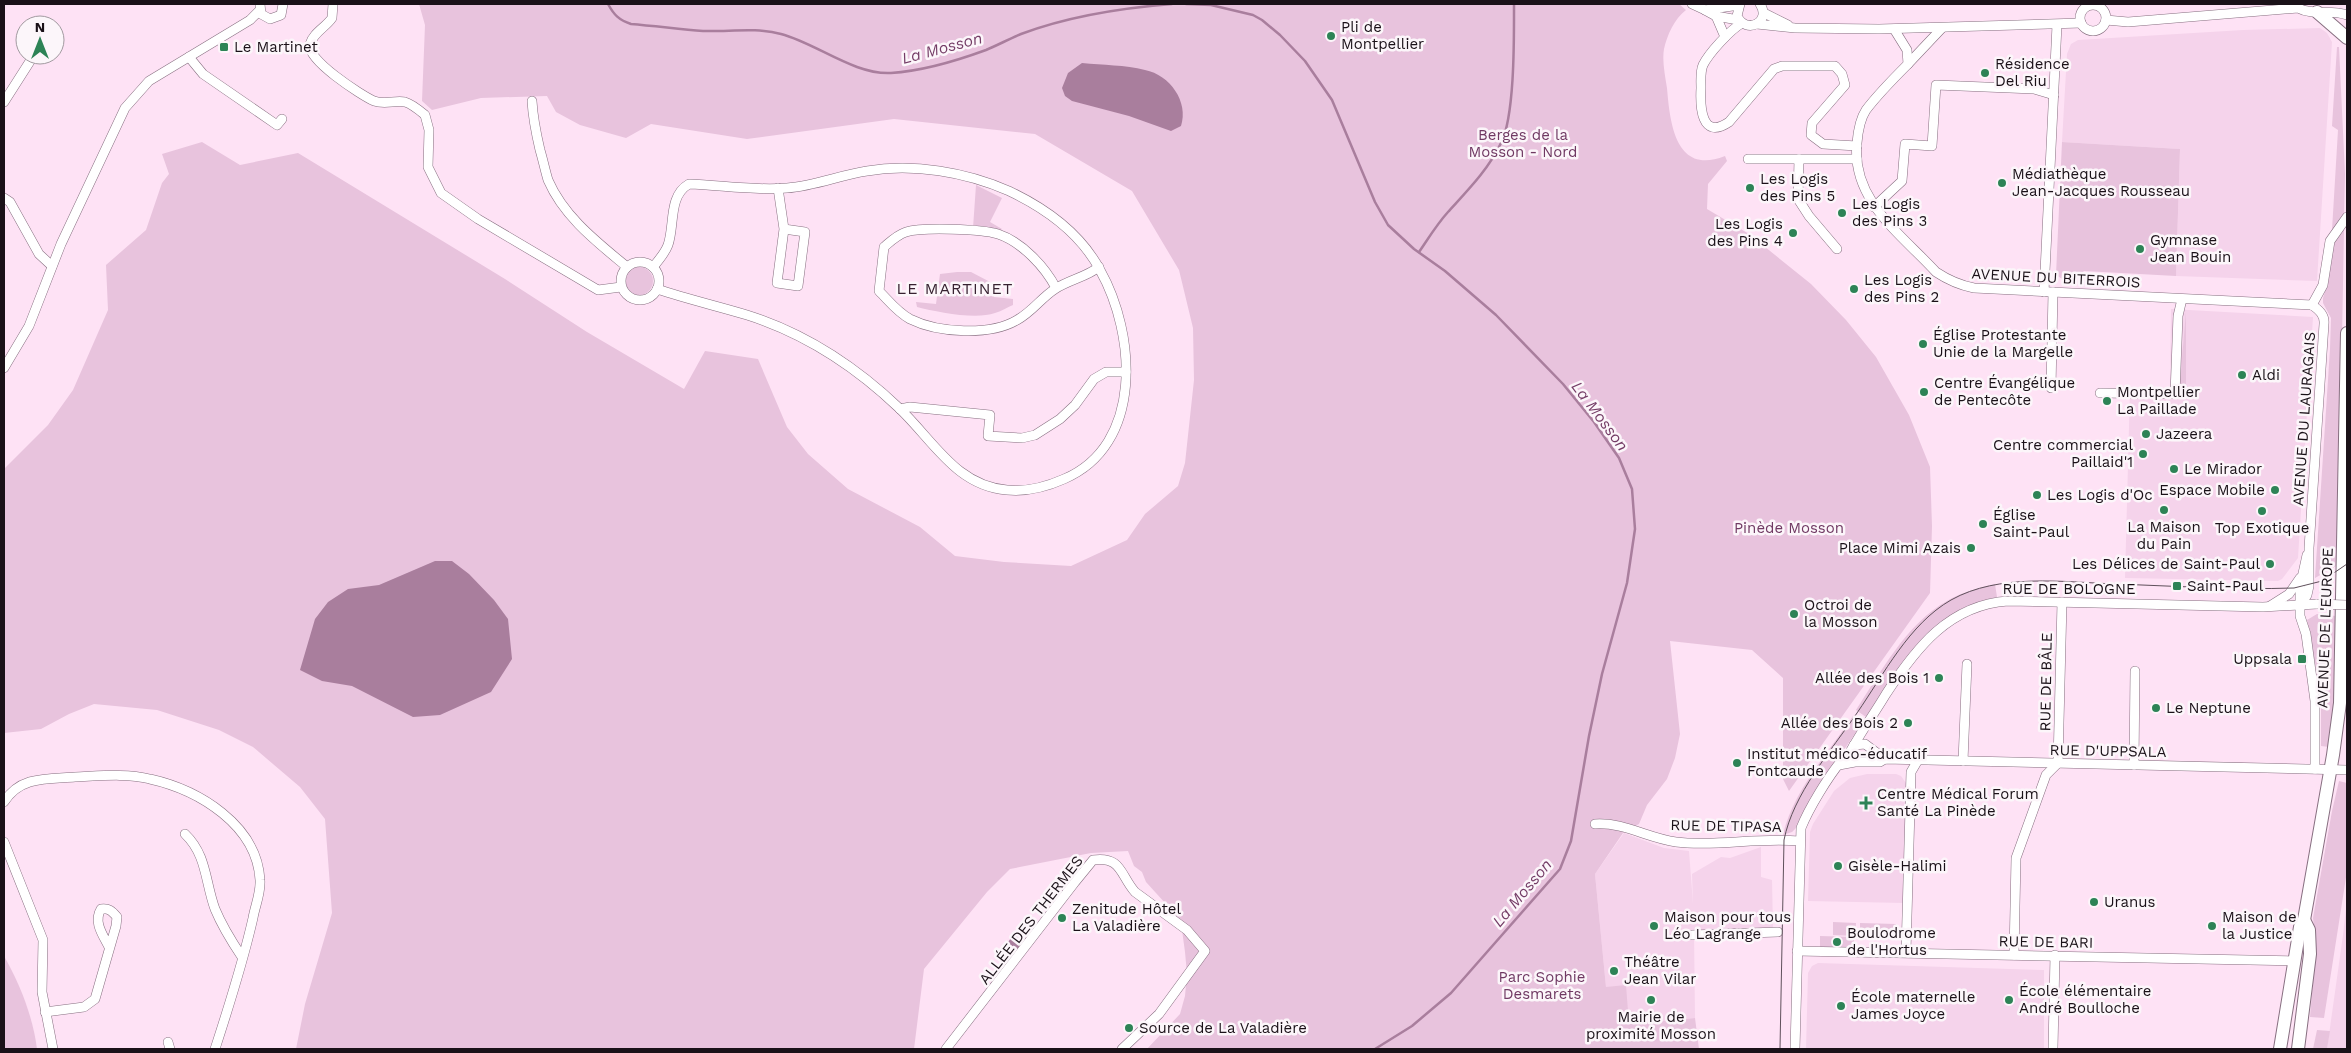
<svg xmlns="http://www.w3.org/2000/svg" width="2351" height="1053" font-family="'Work Sans',sans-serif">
<rect width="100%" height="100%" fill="#fee2f5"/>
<g fill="#f5d3eb">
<path d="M2320 28 2327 33 2332 42 2317 281 2176 276 2180 149 2062 142 2067 54 2071 44 2078 40 2243 30Z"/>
<path d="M2171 309 2313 317 2298 558 2282 579 2278 581 2125 578 2130 389H2170Z"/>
<path d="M1867 774H1896L1901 776 1906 783 1904 903 1808 901 1810 832 1813 824 1834 791 1850 778Z"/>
<path d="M1624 833 1664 848 1689 851 1693 904 1692 874 1721 857 1730 858 1761 847V877L1772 880 1773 928 1694 931 1695 1018 1629 1024 1606 987 1595 874Z"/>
<path d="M2347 900V1049H2327L2343 935Z"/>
<path d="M1818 963 2044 970V1049H1806L1808 973 1812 966Z"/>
</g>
<g fill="#e8c3dd">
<path d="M419 4H1679L1686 10C1675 18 1667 35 1664 49 1662 60 1665 76 1667 88 1670 122 1675 176 1725 156L1727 161 1708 184 1707 209 1749 234 1811 284 1846 320 1876 357 1909 415 1930 467 1932 526 1930 593 1789 791 1783 779V678L1752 650 1670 641 1680 734 1675 758 1667 779 1647 805 1639 824 1623 833 1595 874 1606 987 1626 985 1629 1024 1695 1018 1699 1049H1147L1180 1014 1185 996 1187 974 1185 952 1182 930 1175 914 1146 882 1142 872 1134 866 1128 851 1091 853 1010 869 987 892 924 969 914 1049H296L305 1004 332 913 325 819 300 787 253 747 219 730 157 710 94 704 69 714 41 729 4 733V469L48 425 73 390 108 310 106 265 146 230 162 183 169 174 162 154 202 142 240 165 298 153 505 279 587 332 684 389 705 351 758 359 787 427 808 454 848 489 920 527 955 556 1004 562 1071 566 1127 540 1145 514 1178 486 1185 463 1194 380 1193 328 1179 270 1132 191 1035 134 894 119 747 139 651 124 626 138 580 125 556 112 547 96 481 98 432 110 422 101 425 25Z"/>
<path d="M2337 47H2339L2345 174 2344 216 2332 230 2338 130 2332 126Z"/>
<path d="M2062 142 2180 149 2176 276 2084 271 2070 284 2056 275Z"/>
<path d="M976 185 1002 198 990 222 1002 229 1000 232 973 228Z"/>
<path d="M2344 228 2338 565 2315 578 2330 349 2331 318 2323 303V298L2328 282 2333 243Z"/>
<circle cx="639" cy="281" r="14"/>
<path d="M957 272H971L994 284V297L1013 299V305C1008 307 1002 311 995 313 976 320 937 312 917 307L916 302 936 304 940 274Z"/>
<path d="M2186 312V393H2179Z"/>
<path d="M1995 584 1997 597C1928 612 1902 663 1866 717L1856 710C1881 672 1906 624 1947 601 1962 592 1979 588 1995 584Z"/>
<path d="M2317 614 2336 616 2334 701 2329 747 2321 746V695L2307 620Z"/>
<path d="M1853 716 1862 723 1807 805 1797 827 1792 832 1783 835C1793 791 1828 753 1853 716Z"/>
<path d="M2339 781 2347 783V871L2324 1018 2310 1017 2316 944 2313 918 2332 811Z"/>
<path d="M1833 922 1856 923 1855 936 1833 935Z"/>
<path d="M1860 923 1896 924V936L1860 935Z"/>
<path d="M1820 936 1854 937V949L1820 948Z"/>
<path d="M4 956C20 984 33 1017 37 1049H4Z"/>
<path d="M2317 1030 2330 1031 2327 1049H2313Z"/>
</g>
<g fill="#a97e9d">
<path d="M1082 63C1103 65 1125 65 1145 70 1170 75 1189 102 1181 126L1171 131 1129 116 1072 101 1065 96 1062 88 1068 73Z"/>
<path d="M435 561H452L469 574 494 600 508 619 512 659 491 692 440 715 413 717 352 686 322 681 300 670 315 619 328 602 348 589 379 585Z"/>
<path d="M1014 934 1023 942 1006 964 997 957Z"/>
</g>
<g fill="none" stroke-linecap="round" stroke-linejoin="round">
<g stroke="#a97e9d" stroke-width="2.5">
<path d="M608 4C614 15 619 20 631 24 655 26 679 29 703 31 729 32 755 27 781 34 816 43 854 75 891 73 923 71 956 61 986 50 998 45 1009 39 1021 34 1069 16 1121 8 1172 4"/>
<path d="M1186 4 1211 5 1253 15 1262 20 1280 35 1305 61 1332 100 1375 202 1388 225 1414 249 1445 271 1496 315 1563 384 1594 422 1619 458 1632 489 1635 529 1627 583 1602 674 1589 736 1571 841 1560 869 1451 993 1412 1026 1375 1049"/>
<path d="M1419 252C1428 239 1437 224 1448 212 1468 190 1488 170 1501 143 1515 116 1514 36 1514 4"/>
</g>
<defs>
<g id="street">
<path d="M260 4 261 14 270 19 281 15 283 4"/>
<path d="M333 4 332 18C326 27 313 33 310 44 305 59 361 95 374 101 385 105 395 100 405 102 412 104 419 110 425 115L429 130 428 167 441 193 478 219 598 290 621 287"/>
<path d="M1692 4 1705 10"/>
<path d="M1740 4 1737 16C1746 35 1772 22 1760 4"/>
<circle cx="2093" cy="18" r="13"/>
<path d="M1764 13 1788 25"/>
<path d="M1716 16 1725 37"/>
<path d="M1738 20 1716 16 1705 10 1739 5"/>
<path d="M2106 20 2128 22 2298 8C2313 16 2331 9 2347 15"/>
<path d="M1742 23C1730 30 1709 53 1703 65 1700 72 1701 81 1701 88 1700 106 1701 141 1729 122L1774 69 1782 66H1835L1842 74 1845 85 1812 123 1811 135 1823 144 1857 146"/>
<path d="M1757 24 1795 28 1879 29 2081 23"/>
<path d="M1894 29 1907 50 1908 64C1894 78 1878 94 1866 110 1860 119 1858 131 1857 143 1851 200 1901 234 1936 272 1948 280 1959 285 1974 288L2312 305"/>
<path d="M189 57 203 74 277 125 282 119"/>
<path d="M1908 64 1942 28"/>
<path d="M532 101C533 119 536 133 540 150 543 160 545 170 548 180 564 217 597 242 627 267"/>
<path d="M4 102 34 55"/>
<path d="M1748 159H1857"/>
<path d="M1799 159 1798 199 1809 216 1837 249"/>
<path d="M778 188 784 229 777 283 798 286 805 232 784 229"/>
<path d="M4 198 10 202 39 254 52 266"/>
<path d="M1874 207 1902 181 1905 144 1932 146 1936 85 2034 89 2054 95"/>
<circle cx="640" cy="281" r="19"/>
<path d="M653 267C659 260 665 253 668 245 675 225 668 196 689 184 721 185 754 191 787 188 815 186 840 175 867 171 913 163 966 172 1009 191 1045 208 1081 234 1100 270 1136 334 1144 445 1064 479 1046 487 1027 492 1007 490 956 486 933 440 899 408 856 367 804 333 747 315 717 306 687 299 657 289"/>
<path d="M1056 288C1045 267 1022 242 998 234 982 229 922 227 906 232 897 235 891 241 884 247L879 291C889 301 897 312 910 319 938 333 990 336 1017 320 1032 312 1041 298 1055 289 1069 280 1086 277 1099 267"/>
<path d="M2044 292 2057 25"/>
<path d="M2312 305 2323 285 2330 241 2347 217"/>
<path d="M4 368 29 326 61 244 125 108 149 81 250 20 259 11"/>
<path d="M2051 388 2053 292"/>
<path d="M2100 393 2175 394 2178 316 2182 299"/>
<path d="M900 409 910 407 990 415 988 436 1022 438 1035 435 1060 419 1075 405 1094 379 1106 372H1126"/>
<path d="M2307 555 2300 587V616L2306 634 2315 701V769"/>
<path d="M2270 606 2289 594 2300 578"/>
<path d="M2300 606 2307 595 2309 586V548L2324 324C2325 315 2319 310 2312 305"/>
<path d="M1854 745 1865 744 1885 759"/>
<path d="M1963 761 1967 664"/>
<path d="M1839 765 1855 762H1880L1885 759 2347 770"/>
<path d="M2134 765 2135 671"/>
<path d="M4 802C20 776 47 779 75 777 100 776 126 773 150 779 199 790 257 825 260 880 261 893 255 906 253 918 243 962 229 1006 215 1049"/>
<path d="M1595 824C1623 822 1648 838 1676 842 1717 847 1758 837 1799 841"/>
<path d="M185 834C207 855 205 882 215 909 222 926 232 942 242 957"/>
<path d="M4 842 43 940 42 992 53 1049"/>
<path d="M1692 935 1778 932"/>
<path d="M1797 951 2295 961"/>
<path d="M1906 952 1911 772 1918 760"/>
<path d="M2014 955 2016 858 2046 775 2058 763 2062 602"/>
<path d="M45 1012 84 1007 95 999 116 926 117 917C112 911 109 908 101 909 93 922 103 935 109 947"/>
<path d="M168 1042 170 1049"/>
<path d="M946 1049 1075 882 1093 860C1122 856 1120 875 1135 892L1187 930 1205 951 1159 1014 1122 1049"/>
<path d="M1795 1049 1801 828C1809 808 1828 777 1842 760 1844 757 1848 755 1850 752 1861 732 1874 714 1886 694 1916 648 1949 605 2008 601L2263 607 2317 604"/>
<path d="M2053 1049 2055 955"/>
</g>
<g id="secondary">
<path d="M2317 12 2347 38"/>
<path d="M2280 1049 2300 927 2304 920 2333 755 2340 703 2347 333"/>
<path d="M2298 1049 2310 954 2309 930 2304 920"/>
</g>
</defs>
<use href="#street" stroke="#876f80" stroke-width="10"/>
<use href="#secondary" stroke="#876f80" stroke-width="14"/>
<use href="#street" stroke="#fff" stroke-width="9"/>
<use href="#secondary" stroke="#fff" stroke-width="12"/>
<path stroke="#5f505b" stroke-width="1" d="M1780 1049 1784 840C1793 794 1831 751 1857 713 1884 674 1909 624 1951 600 1999 573 2063 582 2115 584 2175 586 2235 590 2294 588L2322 581 2347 564"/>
<defs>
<path id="street-bridge" d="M2317 604 2347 605"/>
</defs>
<use href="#street-bridge" stroke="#876f80" stroke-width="10" stroke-linecap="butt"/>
<use href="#street-bridge" stroke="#fff" stroke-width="9"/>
</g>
<g fill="#2d8356" stroke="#fcf6fa" stroke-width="2">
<circle cx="1331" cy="36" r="5"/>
<rect x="219" y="42" width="10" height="10" rx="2.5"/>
<circle cx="1985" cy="73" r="5"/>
<circle cx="2002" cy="183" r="5"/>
<circle cx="1750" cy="188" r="5"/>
<circle cx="1842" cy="213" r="5"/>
<circle cx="1793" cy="233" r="5"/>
<circle cx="2140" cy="249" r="5"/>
<circle cx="1854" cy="289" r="5"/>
<circle cx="1923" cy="344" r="5"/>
<circle cx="2242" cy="375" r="5"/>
<circle cx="1924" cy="392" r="5"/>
<circle cx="2107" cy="401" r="5"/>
<circle cx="2146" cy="434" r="5"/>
<circle cx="2143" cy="454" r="5"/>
<circle cx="2174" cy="469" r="5"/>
<circle cx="2275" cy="490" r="5"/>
<circle cx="2037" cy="495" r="5"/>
<circle cx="2164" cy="510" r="5"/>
<circle cx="2262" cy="511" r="5"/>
<circle cx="1983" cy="524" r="5"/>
<circle cx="1971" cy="548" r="5"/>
<circle cx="2270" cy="564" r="5"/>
<rect x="2172" y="581" width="10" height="10" rx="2.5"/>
<circle cx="1794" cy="614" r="5"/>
<rect x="2297" y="654" width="10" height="10" rx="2.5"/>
<circle cx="1939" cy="678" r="5"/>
<circle cx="2156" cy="708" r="5"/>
<circle cx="1908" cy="723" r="5"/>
<circle cx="1737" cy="763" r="5"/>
<path d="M1863.5 795.5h5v5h5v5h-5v5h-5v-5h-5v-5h5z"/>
<circle cx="1838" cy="866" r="5"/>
<circle cx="2094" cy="902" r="5"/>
<circle cx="1062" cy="918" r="5"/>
<circle cx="1654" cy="926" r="5"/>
<circle cx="2212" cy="926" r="5"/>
<circle cx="1837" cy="942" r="5"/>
<circle cx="1614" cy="971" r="5"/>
<circle cx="1651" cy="1000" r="5"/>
<circle cx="2009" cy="1000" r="5"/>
<circle cx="1841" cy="1006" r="5"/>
<circle cx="1129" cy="1028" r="5"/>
</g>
<g text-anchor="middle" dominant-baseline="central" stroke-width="5" stroke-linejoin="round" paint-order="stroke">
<g font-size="15" fill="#1a1118" stroke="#fcf6fa" text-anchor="start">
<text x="1341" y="27">Pli de<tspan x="1341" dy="17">Montpellier</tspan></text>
<text x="234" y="47">Le Martinet</text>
<text x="1995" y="64">Résidence<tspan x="1995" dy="17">Del Riu</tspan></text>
<text x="2012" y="174">Médiathèque<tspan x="2012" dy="17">Jean-Jacques Rousseau</tspan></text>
<text x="1760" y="179">Les Logis<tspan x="1760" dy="17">des Pins 5</tspan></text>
<text x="1852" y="204">Les Logis<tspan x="1852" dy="17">des Pins 3</tspan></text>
<text x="1783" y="224" text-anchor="end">Les Logis<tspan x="1783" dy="17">des Pins 4</tspan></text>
<text x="2150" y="240">Gymnase<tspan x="2150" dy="17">Jean Bouin</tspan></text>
<text x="1864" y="280">Les Logis<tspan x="1864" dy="17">des Pins 2</tspan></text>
<text x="1933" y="335">Église Protestante<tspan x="1933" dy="17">Unie de la Margelle</tspan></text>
<text x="2252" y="375">Aldi</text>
<text x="1934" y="383">Centre Évangélique<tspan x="1934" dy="17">de Pentecôte</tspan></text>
<text x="2117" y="392">Montpellier<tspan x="2117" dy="17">La Paillade</tspan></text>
<text x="2156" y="434">Jazeera</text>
<text x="2133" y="445" text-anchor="end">Centre commercial<tspan x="2133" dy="17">Paillaid'1</tspan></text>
<text x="2184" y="469">Le Mirador</text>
<text x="2265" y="490" text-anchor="end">Espace Mobile</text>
<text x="2047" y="495">Les Logis d'Oc</text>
<text x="1993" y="515">Église<tspan x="1993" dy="17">Saint-Paul</tspan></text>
<text x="2164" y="527" text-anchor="middle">La Maison<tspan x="2164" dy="17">du Pain</tspan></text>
<text x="2262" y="528" text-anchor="middle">Top Exotique</text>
<text x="1961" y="548" text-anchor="end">Place Mimi Azais</text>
<text x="2260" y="564" text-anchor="end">Les Délices de Saint-Paul</text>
<text x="2187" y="586">Saint-Paul</text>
<text x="1804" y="605">Octroi de<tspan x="1804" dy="17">la Mosson</tspan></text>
<text x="2292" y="659" text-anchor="end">Uppsala</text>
<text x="1929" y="678" text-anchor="end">Allée des Bois 1</text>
<text x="2166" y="708">Le Neptune</text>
<text x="1898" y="723" text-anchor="end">Allée des Bois 2</text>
<text x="1747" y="754">Institut médico-éducatif<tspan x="1747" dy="17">Fontcaude</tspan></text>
<text x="1877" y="794">Centre Médical Forum<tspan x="1877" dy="17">Santé La Pinède</tspan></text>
<text x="1848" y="866">Gisèle-Halimi</text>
<text x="2104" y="902">Uranus</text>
<text x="1072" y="909">Zenitude Hôtel<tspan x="1072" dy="17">La Valadière</tspan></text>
<text x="1664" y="917">Maison pour tous<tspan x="1664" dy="17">Léo Lagrange</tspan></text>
<text x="2222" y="917">Maison de<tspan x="2222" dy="17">la Justice</tspan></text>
<text x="1847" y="933">Boulodrome<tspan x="1847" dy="17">de l'Hortus</tspan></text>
<text x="1624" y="962">Théâtre<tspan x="1624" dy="17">Jean Vilar</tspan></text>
<text x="2019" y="991">École élémentaire<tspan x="2019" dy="17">André Boulloche</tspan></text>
<text x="1851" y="997">École maternelle<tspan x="1851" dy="17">James Joyce</tspan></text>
<text x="1651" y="1017" text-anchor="middle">Mairie de<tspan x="1651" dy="17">proximité Mosson</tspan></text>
<text x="1139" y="1028">Source de La Valadière</text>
</g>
<g font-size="15" fill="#703963" stroke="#fcf6fa">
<text x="1523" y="135">Berges de la<tspan x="1523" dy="17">Mosson - Nord</tspan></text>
<text x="1789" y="528">Pinède Mosson</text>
<text x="1542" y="977">Parc Sophie<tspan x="1542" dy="17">Desmarets</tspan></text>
</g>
<g font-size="15" fill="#1a1118" stroke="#fcf6fa">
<text transform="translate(2056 278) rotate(3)">AVENUE DU BITERROIS</text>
<text transform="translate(2304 419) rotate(-86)">AVENUE DU LAURAGAIS</text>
<text x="2069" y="589">RUE DE BOLOGNE</text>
<text transform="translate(2325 628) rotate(-88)">AVENUE DE L'EUROPE</text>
<text transform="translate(2046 682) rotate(-89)">RUE DE BÂLE</text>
<text transform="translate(2108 751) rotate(1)">RUE D'UPPSALA</text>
<text transform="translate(1726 826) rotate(1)">RUE DE TIPASA</text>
<text transform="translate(1031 920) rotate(-52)">ALLÉE DES THERMES</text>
<text transform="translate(2046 942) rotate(1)">RUE DE BARI</text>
</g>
<g font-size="16" font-style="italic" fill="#743c66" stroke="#fcf6fa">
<text transform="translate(942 48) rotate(-15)">La Mosson</text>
<text transform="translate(1600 416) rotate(53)">La Mosson</text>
<text transform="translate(1522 893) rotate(-50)">La Mosson</text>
</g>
<g font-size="16" letter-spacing="1" fill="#372231" stroke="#fcf6fa">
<text x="955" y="288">LE MARTINET</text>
</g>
</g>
<rect width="2351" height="1053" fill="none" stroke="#1a1118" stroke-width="10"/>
<g transform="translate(40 40)"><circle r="24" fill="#fcf6fa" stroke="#a29aa0"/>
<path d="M0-4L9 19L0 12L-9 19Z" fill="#2d8356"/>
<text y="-8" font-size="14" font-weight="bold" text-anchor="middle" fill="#1a1118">N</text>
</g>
</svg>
